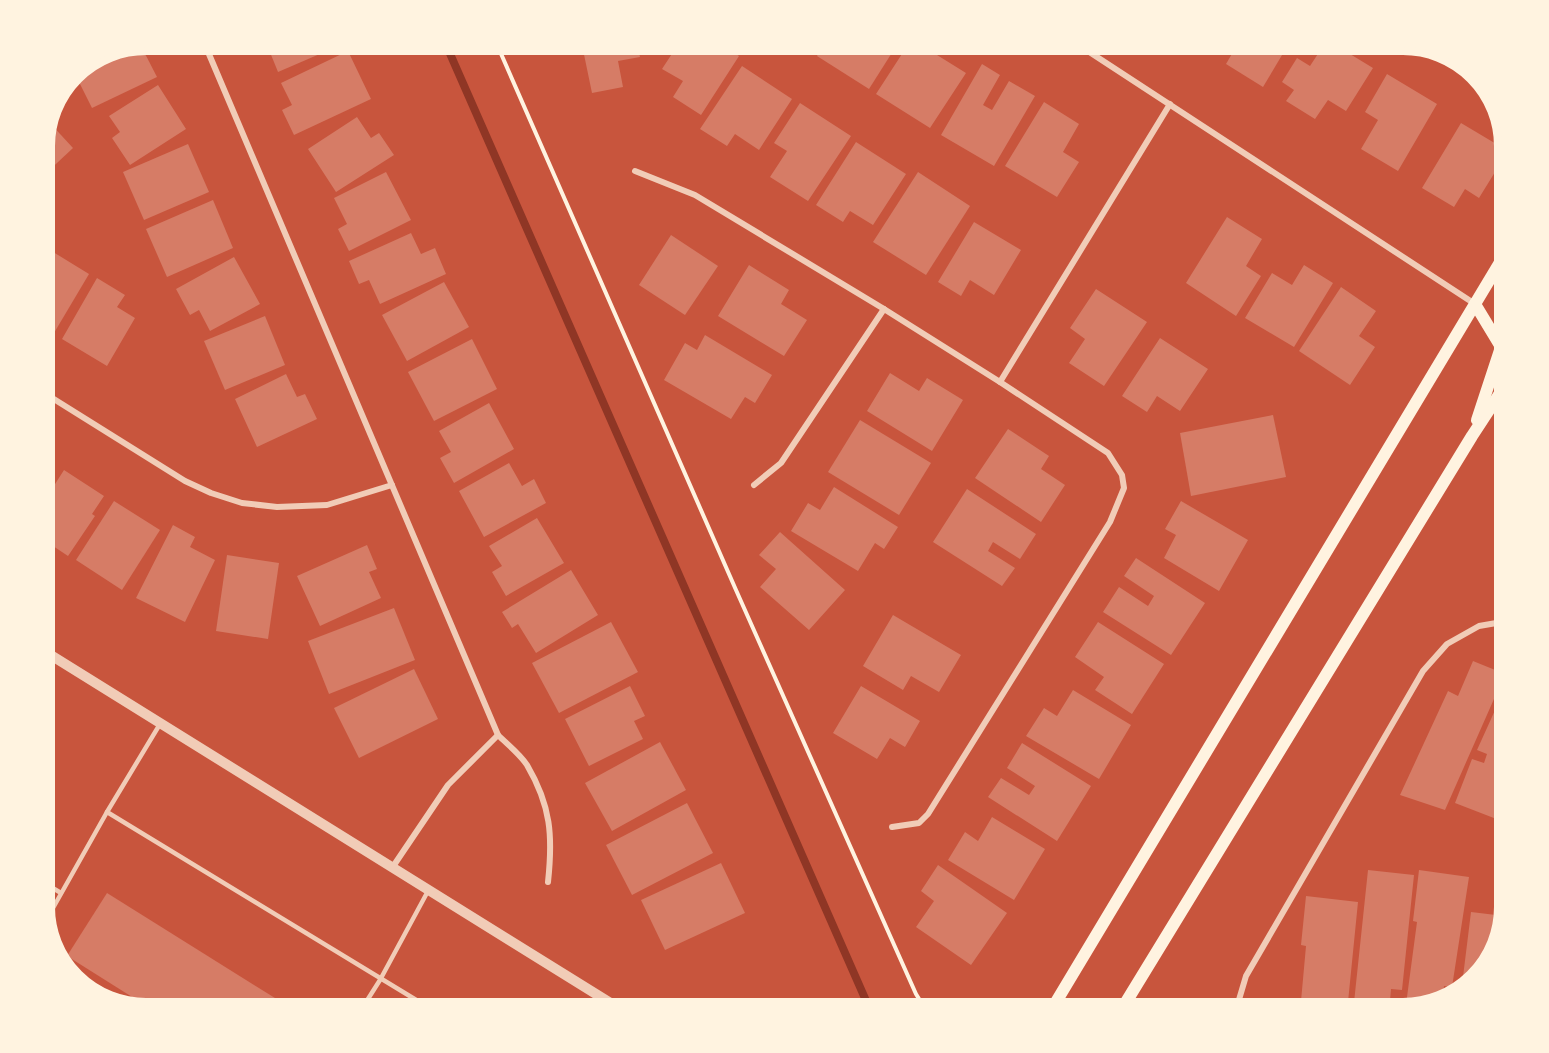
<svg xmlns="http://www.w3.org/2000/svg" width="1549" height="1053" font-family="Figtree,sans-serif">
<rect width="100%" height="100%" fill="#c8553d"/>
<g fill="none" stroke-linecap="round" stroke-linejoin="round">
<path stroke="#8f3625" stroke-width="8" d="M444 40 871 1012"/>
</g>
<g fill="#d67c66">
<path d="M265 40H341L343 44 278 72Z"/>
<path d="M581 40H636L640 57 618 61 623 87 592 93Z"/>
<path d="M681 40H715L739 56 701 115 673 97 683 81 662 69Z"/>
<path d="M826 40H900L869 89 817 56Z"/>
<path d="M911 40H946L937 55 966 73 930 128 876 94Z"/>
<path d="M1240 40H1291L1263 87 1226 64Z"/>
<path d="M1327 40 1373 68 1346 111 1328 100 1315 119 1286 101 1294 90 1282 82 1297 58 1310 66Z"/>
<path d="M139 42 157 77 92 108 73 70 106 48Z"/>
<path d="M348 51 371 99 294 135 282 110 292 105 281 83Z"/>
<path d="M982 64 1000 75 983 105 992 110 1009 81 1035 96 994 166 941 135Z"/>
<path d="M742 66 792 99 759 150 735 134 727 146 700 129Z"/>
<path d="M1387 74 1437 104 1398 171 1361 149 1378 120 1365 112Z"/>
<path d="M158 85 186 129 130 165 112 138 120 132 109 116Z"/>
<path d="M1044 102 1079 124 1063 152 1079 162 1057 197 1005 166Z"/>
<path d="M800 103 851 136 808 201 770 177 787 151 774 143Z"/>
<path d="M357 117 371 138 379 133 394 155 336 192 308 149Z"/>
<path d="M49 122 73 148 41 178V140Z"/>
<path d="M1461 123 1508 151 1479 198 1465 189 1454 207 1422 188Z"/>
<path d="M856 142 906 174 873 225 850 211 843 222 816 205Z"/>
<path d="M188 144 209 192 144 220 123 172Z"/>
<path d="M386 172 411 220 349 251 338 229 347 224 334 198Z"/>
<path d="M918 172 970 206 926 275 873 242Z"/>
<path d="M213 200 233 248 167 277 146 229Z"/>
<path d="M1227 217 1262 239 1246 266 1261 276 1236 316 1186 283Z"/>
<path d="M974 222 1021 250 994 295 970 280 961 296 938 282Z"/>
<path d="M411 233 421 254 435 248 446 274 380 304 369 280 359 284 349 261Z"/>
<path d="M671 235 718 266 685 315 639 285Z"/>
<path d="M45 247 89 274 54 333 41 325V253Z"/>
<path d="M234 257 260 304 210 331 199 310 190 315 176 289Z"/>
<path d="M749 265 789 290 781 304 807 320 784 356 718 316Z"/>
<path d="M1304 265 1333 283 1294 347 1245 318 1272 273 1292 285Z"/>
<path d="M97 278 125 295 117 307 135 318 107 366 62 339Z"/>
<path d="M444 282 469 327 407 361 382 315Z"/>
<path d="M1341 287 1376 311 1359 336 1375 347 1350 385 1299 351Z"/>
<path d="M1096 289 1147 322 1104 386 1069 363 1085 339 1070 328Z"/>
<path d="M265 316 285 365 225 390 204 341Z"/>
<path d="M705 335 772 375 755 403 745 397 731 419 664 380 685 343 697 350Z"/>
<path d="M1160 338 1208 369 1180 411 1157 396 1147 412 1122 396Z"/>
<path d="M472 339 497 389 434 421 408 372Z"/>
<path d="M890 373 919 391 927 378 963 400 932 451 867 411Z"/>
<path d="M286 374 297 397 305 394 317 419 257 447 235 399Z"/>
<path d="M489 403 514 449 454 483 440 458 451 452 439 431Z"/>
<path d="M1273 415 1286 477 1191 496 1180 433Z"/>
<path d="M860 420 931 463 899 515 828 472Z"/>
<path d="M1008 429 1049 456 1041 469 1065 485 1041 522 975 478Z"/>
<path d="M41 455 53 463 41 483Z"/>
<path d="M509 463 522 486 534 479 546 503 484 537 459 491Z"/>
<path d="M64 470 104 496 92 514 95 516 68 556 41 538V506Z"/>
<path d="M834 487 898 527 884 549 875 543 858 571 791 531 808 503 820 510Z"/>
<path d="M967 489 1036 534 1020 559 993 542 988 551 1015 568 1002 586 933 542Z"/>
<path d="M114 501 160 530 122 590 76 560Z"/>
<path d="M1181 501 1248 540 1219 591 1164 558 1176 535 1165 529Z"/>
<path d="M537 518 564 563 506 596 492 572 502 566 489 546Z"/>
<path d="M173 525 195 537 190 547 215 560 185 622 136 598Z"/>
<path d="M780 532 845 590 809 630 760 587 776 569 759 555Z"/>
<path d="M367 545 377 569 369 572 381 598 320 626 297 576Z"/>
<path d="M227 555 279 563 268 639 216 631Z"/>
<path d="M1136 558 1205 603 1171 655 1103 612 1119 587 1148 606 1154 596 1124 576Z"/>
<path d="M571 570 598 615 536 653 518 624 512 628 502 612Z"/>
<path d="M394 608 415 660 329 694 308 641Z"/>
<path d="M893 615 961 655 939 692 911 676 903 690 863 666Z"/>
<path d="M611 622 638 672 559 713 532 663Z"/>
<path d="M1098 622 1164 664 1132 714 1095 690 1104 677 1075 657Z"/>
<path d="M1473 661 1505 674 1445 810 1400 795 1448 691 1458 696Z"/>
<path d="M414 669 438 719 359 758 334 708Z"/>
<path d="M630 686 645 716 634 721 643 739 589 766 565 719Z"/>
<path d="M861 686 920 721 905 747 890 738 877 759 833 733Z"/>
<path d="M1073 690 1131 725 1099 779 1026 736 1044 708 1057 716Z"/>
<path d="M1501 697 1508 701V763L1504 762 1502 771 1508 774V792L1499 820 1455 803 1472 759 1484 763 1487 754 1477 750Z"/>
<path d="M660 742 686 790 612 831 585 783Z"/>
<path d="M1022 743 1091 786 1057 841 988 797 1001 778 1029 795 1035 786 1007 768Z"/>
<path d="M687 803 713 853 632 895 606 845Z"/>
<path d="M992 817 1045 849 1014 900 948 860 965 832 978 841Z"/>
<path d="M721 863 745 913 665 950 641 900Z"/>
<path d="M938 865 1007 913 971 965 916 927 934 901 921 891Z"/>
<path d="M1368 870 1414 875 1402 990 1391 989 1389 1012H1353Z"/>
<path d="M1419 870 1469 877 1452 987 1444 986 1442 1002 1405 1012 1417 922 1413 921Z"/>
<path d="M107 893 275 998 266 1012H156L67 956Z"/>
<path d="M1306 896 1358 902 1347 1012H1300L1306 946 1301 945Z"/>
<path d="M1471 912 1496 915 1494 929 1501 930 1491 966 1461 993Z"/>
</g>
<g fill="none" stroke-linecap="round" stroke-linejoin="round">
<path stroke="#fff3e0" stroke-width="4" d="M495 40 736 590 916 994 927 1012"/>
<g stroke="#f1ccb7" stroke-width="4.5">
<path d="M107 812 436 1012"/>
<path d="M41 881 61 893"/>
<path d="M44 924 107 812 160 724"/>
<path d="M361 1010 380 980 428 891"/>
</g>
<g stroke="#f1ccb7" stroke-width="6">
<path d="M203 40 498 735C507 744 520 754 527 765 551 806 553 836 548 882"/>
<path d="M1071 40 1475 304"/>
<path d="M635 171 695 195 884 309 1000 382 1108 453 1122 475 1124 488 1110 522 928 814 919 823 892 827"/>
<path d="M1000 382 1170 104"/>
<path d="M41 391 185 481 211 493 242 503 277 507 327 505 392 485"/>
<path d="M754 485 781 463 884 309"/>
<path d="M392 868 448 785 498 735"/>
<path d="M1240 1012 1238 1003 1246 976 1423 671 1447 644 1479 626 1508 621"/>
</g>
<path stroke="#f1ccb7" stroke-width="10" d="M41 649 625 1012"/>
<g stroke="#fff3e0" stroke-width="12">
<path d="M1475 304 1501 347 1477 420"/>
<path d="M1050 1012 1508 249"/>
<path d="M1120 1012 1472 436 1508 381"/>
</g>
</g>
<path d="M0 0H1549V1053H0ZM146 51H1403A95 95 0 0 1 1498 146V907A95 95 0 0 1 1403 1002H146A95 95 0 0 1 51 907V146A95 95 0 0 1 146 51Z" fill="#fff3e0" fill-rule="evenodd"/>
<path fill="none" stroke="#fff3e0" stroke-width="8" d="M146 51H1403A95 95 0 0 1 1498 146V907A95 95 0 0 1 1403 1002H146A95 95 0 0 1 51 907V146A95 95 0 0 1 146 51Z"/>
</svg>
